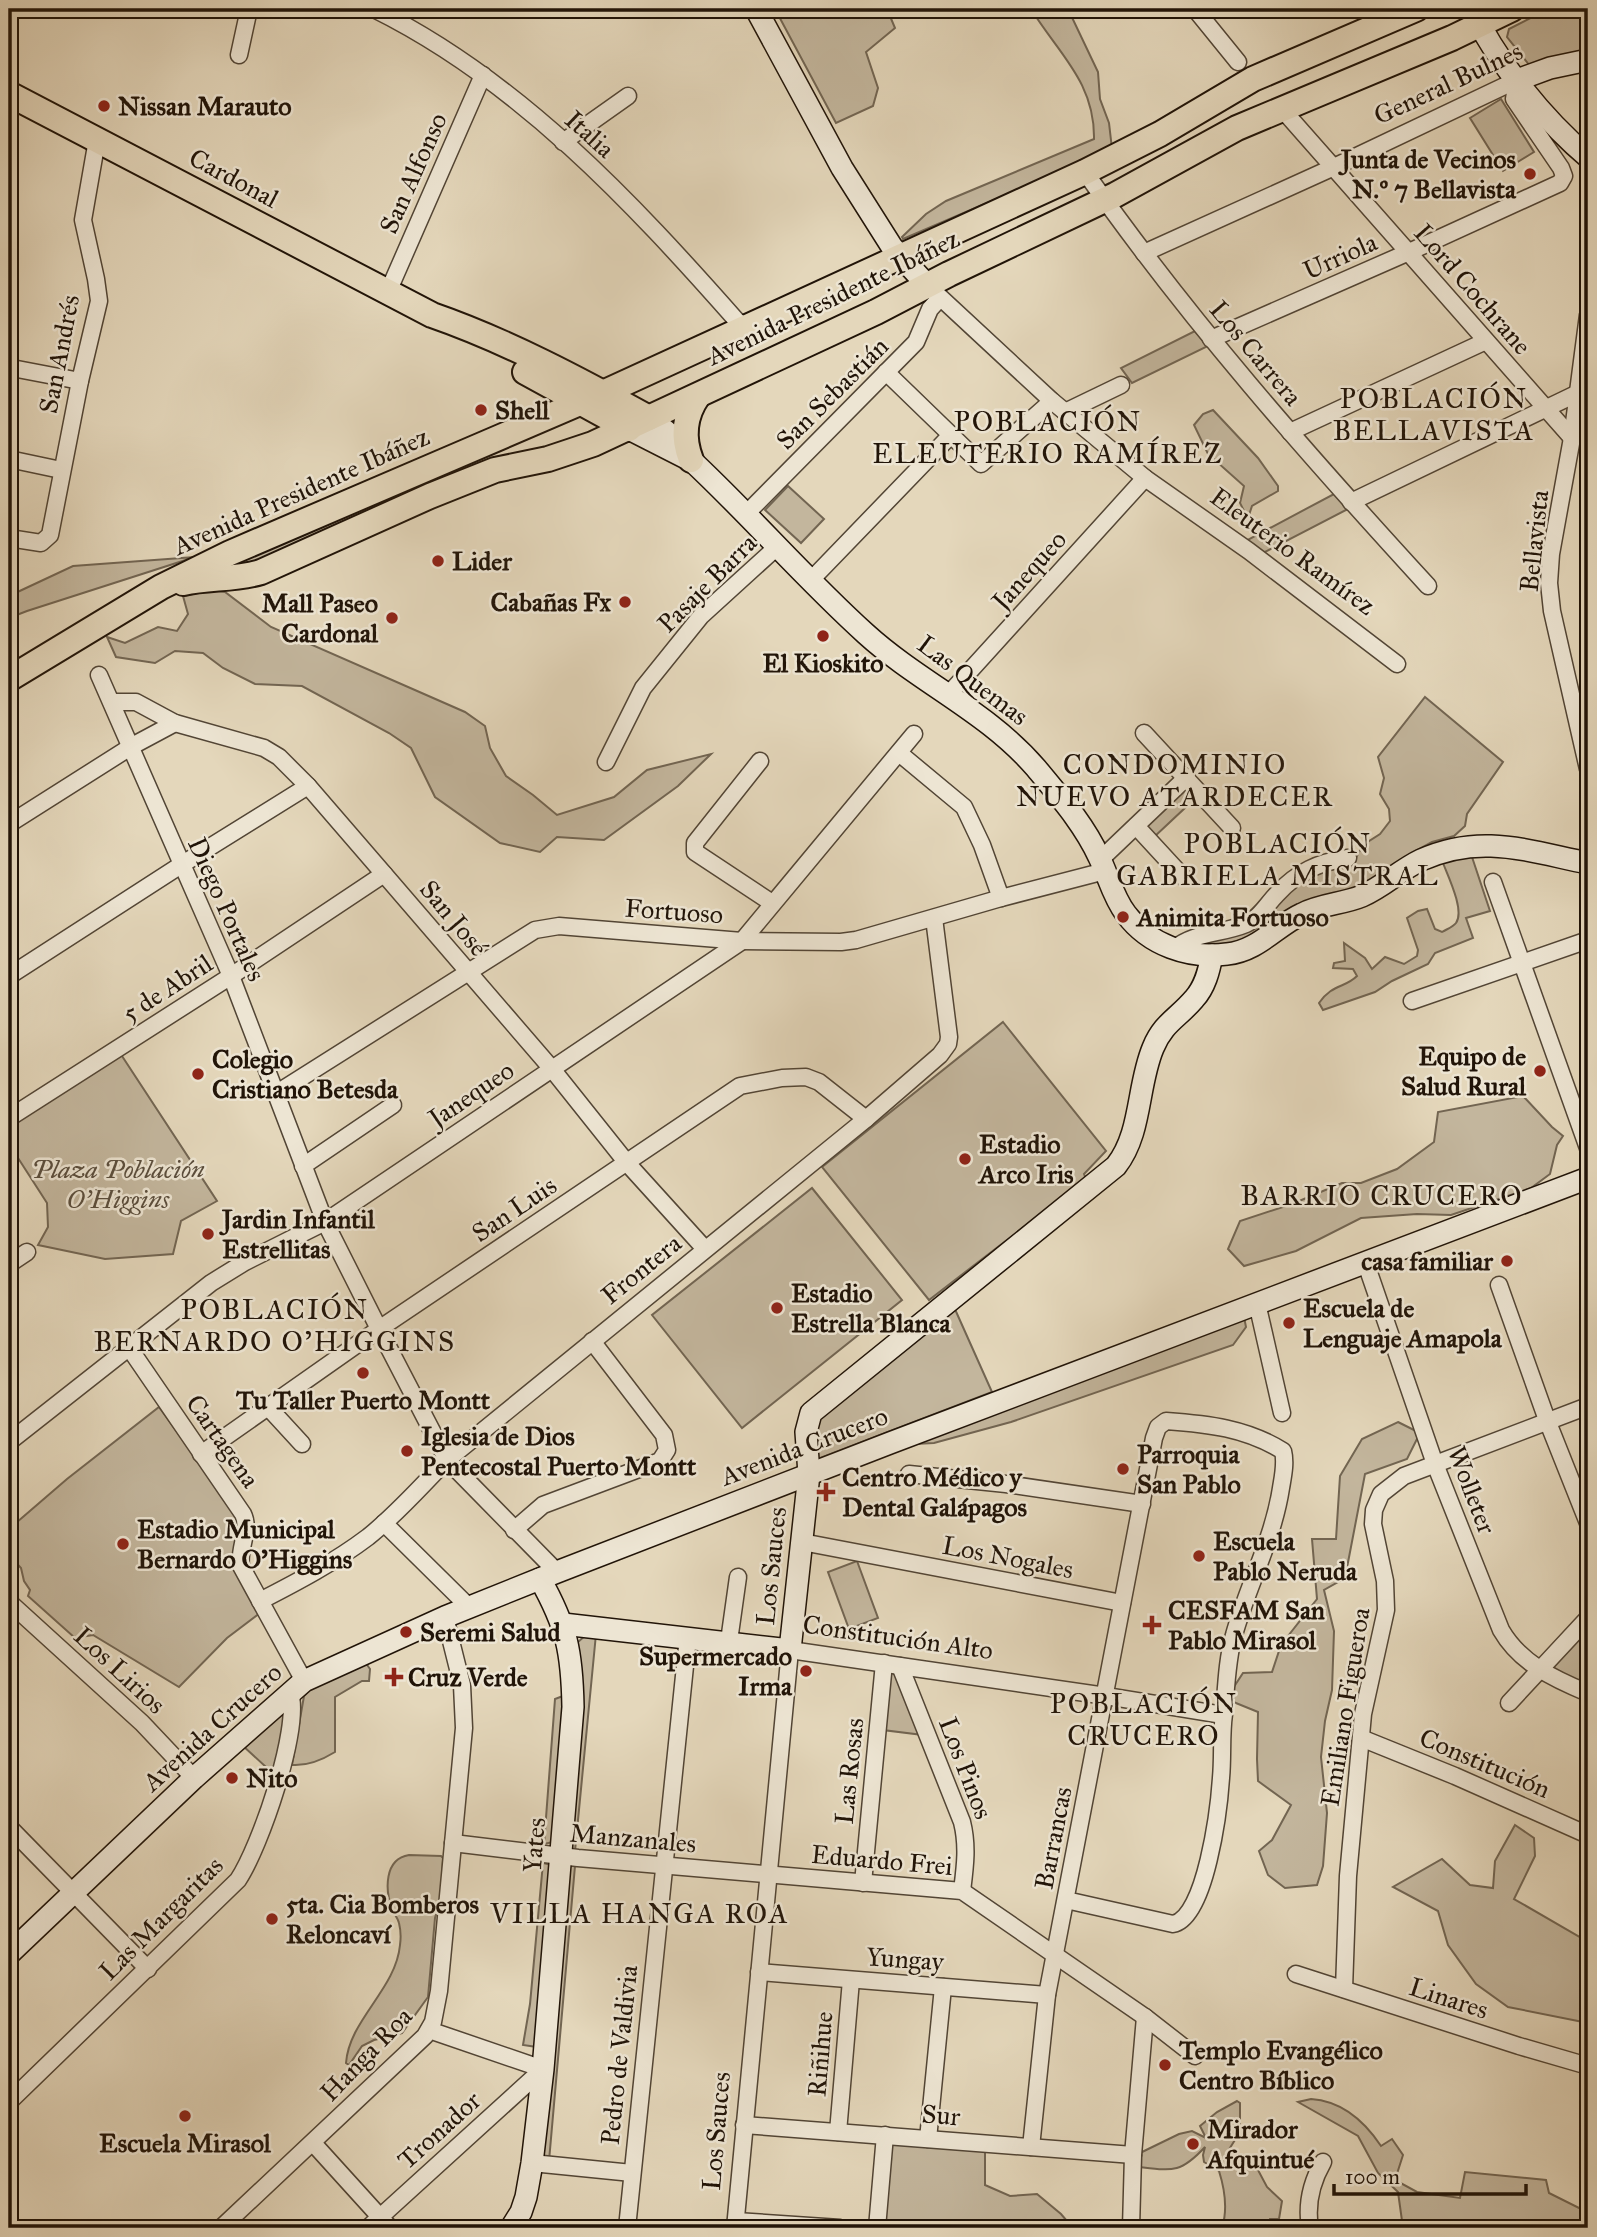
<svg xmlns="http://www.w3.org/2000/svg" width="1597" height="2237" font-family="'IM FELL Great Primer',serif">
<rect width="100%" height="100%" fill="#e4d7bb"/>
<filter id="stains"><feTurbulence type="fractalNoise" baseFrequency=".00286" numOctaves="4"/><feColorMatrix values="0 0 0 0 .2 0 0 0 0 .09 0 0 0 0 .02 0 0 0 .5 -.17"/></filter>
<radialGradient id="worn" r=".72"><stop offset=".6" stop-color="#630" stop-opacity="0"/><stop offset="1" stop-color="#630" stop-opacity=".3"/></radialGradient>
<g fill="#c3b69d" stroke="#726552" stroke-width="2">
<path d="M775 9H887L895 28 866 52 878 88 873 106 836 123Z"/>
<path d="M1031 9H1068L1098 72 1100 99 1109 123 1112 149 903 239 902 237 926 214 946 201 1094 139C1095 82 1058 53 1031 9Z"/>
<path d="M1548 9H1588V52L1530 66 1507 37 1509 29Z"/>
<path d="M1501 99 1534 152 1503 171 1470 118Z"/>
<path d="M1195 331 1208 346 1132 383 1121 368Z"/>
<path d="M1213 410 1258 458 1278 486V491L1252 506 1249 515H1246L1240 503 1244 486 1208 454 1194 425 1203 414Z"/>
<path d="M435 478 437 480 264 563 226 567Z"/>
<path d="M788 486 824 519 801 543 765 510Z"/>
<path d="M1334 494 1348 509 1257 556 1240 544Z"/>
<path d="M195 557 27 611 9 618V596L73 566Z"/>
<path d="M213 590 225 592 271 627 465 712 485 726 490 748 506 776 533 795 557 815 614 797 647 770 711 754 678 786 604 840 557 837 540 852 500 843 435 797 411 748 389 733 302 686 255 684 223 668 203 653 175 651 155 663 116 657 107 637 125 643 158 627 177 631 188 614 183 596Z"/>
<path d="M1425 697 1503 762 1467 814 1465 826 1454 836 1432 842 1410 854 1370 883 1237 945 1201 947 1194 942 1273 906 1308 876 1353 863 1363 845 1380 834 1390 821 1389 809 1380 794 1384 778 1378 757Z"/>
<path d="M1186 788 1195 793 1184 804 1186 807 1153 838 1147 830 1149 822Z"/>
<path d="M1471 854 1490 911 1466 918 1473 938 1435 953 1428 964 1392 981 1375 992 1323 1010 1319 1003C1332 984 1345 988 1357 976L1353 969 1333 968 1334 963 1345 961 1344 943 1365 958 1372 969 1385 957 1404 964 1417 956 1418 950 1407 918 1418 911 1427 909 1435 929 1442 932C1447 929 1453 927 1456 923 1465 911 1448 876 1443 863Z"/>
<path d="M1003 1022 1106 1151 1084 1174 1086 1179 929 1300 822 1167Z"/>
<path d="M120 1053 217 1201 181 1221 173 1254 105 1259 38 1245 48 1227 47 1203 9 1144V1126Z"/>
<path d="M1523 1096 1552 1127 1563 1136 1557 1145 1550 1174 1531 1188 1451 1215 1417 1214 1361 1218 1296 1251 1244 1266 1228 1249 1240 1221 1292 1204 1342 1183H1361L1397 1169 1434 1142 1438 1112Z"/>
<path d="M812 1188 902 1300 742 1428 652 1315Z"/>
<path d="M954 1307 992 1392 815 1460 812 1446 818 1418Z"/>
<path d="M1243 1312 1246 1327 1233 1345 1011 1422 934 1443 915 1444Z"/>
<path d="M159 1407 238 1516 260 1613 227 1638 179 1687 93 1635 75 1638 28 1596 30 1590 24 1581 21 1568 9 1555V1529L67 1479Z"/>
<path d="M1398 1422 1420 1433 1407 1459 1365 1474 1345 1578 1324 1590 1334 1631 1332 1690 1325 1721 1321 1757 1327 1813 1323 1866 1317 1885 1285 1888 1268 1875 1259 1851 1272 1840 1291 1805 1258 1781 1257 1759 1258 1712 1226 1699 1243 1673 1272 1672 1281 1645 1317 1599 1312 1539H1336L1340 1476 1362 1439Z"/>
<path d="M857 1561 878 1618 849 1629 828 1572Z"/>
<path d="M587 1634H596L575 1851 570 1848 576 1647 578 1642Z"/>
<path d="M1580 1636 1588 1641V1678L1582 1686 1555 1669 1552 1664Z"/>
<path d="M365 1662 370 1669 369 1681H362L335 1697V1752C322 1760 306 1766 292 1765L304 1696 311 1689Z"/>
<path d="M887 1671 899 1673 923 1735 883 1730Z"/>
<path d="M563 1696 565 1698 553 1842 544 1844 555 1699Z"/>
<path d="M289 1702 275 1777 267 1775 266 1767 242 1745Z"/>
<path d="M1515 1825 1534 1838 1535 1856 1514 1899 1585 1940 1588 1938V2023L1508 2007 1476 1984 1448 1945 1438 1911 1393 1887 1442 1859 1470 1885 1493 1888 1495 1861Z"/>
<path d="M409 1855 441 1856 443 1858 441 1898 435 1918 428 1997 402 2033 374 2040 362 2046 349 2065 346 2063C349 2020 396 1989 400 1945 401 1938 401 1931 399 1923 398 1918 394 1914 392 1909 385 1890 384 1859 409 1855Z"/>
<path d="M543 1863 552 1865 537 2047 523 2045 530 2004Z"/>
<path d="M574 1865 575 1866 549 2161 541 2156 569 1867Z"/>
<path d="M1311 2099C1342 2101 1365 2122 1381 2146L1392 2139 1403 2155 1395 2180 1417 2192 1460 2198 1465 2172 1546 2180 1549 2193 1581 2209 1588 2210V2228H1403L1398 2192 1378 2173 1358 2136 1298 2102Z"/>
<path d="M1237 2101 1240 2103V2132L1228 2151V2160L1258 2170 1267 2187 1282 2201 1279 2219H1270L1267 2228H1222C1228 2209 1225 2190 1219 2171L1204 2162 1203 2155 1205 2147C1181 2173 1173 2171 1140 2167V2153L1179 2134 1192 2131 1206 2138 1200 2126 1217 2112Z"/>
<path d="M891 2143 985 2150V2185L1010 2196 1037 2194 1061 2214 1073 2228H884Z"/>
</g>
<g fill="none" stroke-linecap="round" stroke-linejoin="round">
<defs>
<g id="street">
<path d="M374 9C518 80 632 202 737 321L747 327"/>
<path d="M1195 9 1238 62"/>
<path d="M239 55 249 9"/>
<path d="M1282 109 1572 438"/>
<path d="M563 142 628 96"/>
<path d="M1085 172C1188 319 1307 454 1428 586"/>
<path d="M1144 253 1334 167 1517 80"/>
<path d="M927 285 1052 401 1145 478 1249 551 1397 664"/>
<path d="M388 292 483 75"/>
<path d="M1588 315 1572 438 1551 554 1549 583 1552 611 1588 769"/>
<path d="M1211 339 1409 252 1560 183 1564 176 1561 168 1514 99 1517 80"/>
<path d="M12 368 80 381"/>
<path d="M886 372 981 464 1052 401"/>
<path d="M1065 412 1121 385"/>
<path d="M1290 432 1486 341"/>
<path d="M9 459 61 470"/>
<path d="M1351 502 1578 393"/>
<path d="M746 514 916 342 930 309 940 298"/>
<path d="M9 538 41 543 50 535 80 381 99 301 96 279 83 220 97 140"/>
<path d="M811 580 951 435"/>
<path d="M99 675 231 976 325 1222 379 1329 447 1460 557 1572"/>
<path d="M948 695 1145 478"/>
<path d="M112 702H136L175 723 264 748 279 757 308 786 384 874 552 1069 627 1163 705 1249"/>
<path d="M1144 733 1232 828"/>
<path d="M899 753 964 807 982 845 1001 898"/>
<path d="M760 761 695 843V852L772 903"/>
<path d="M606 762 643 688 701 616 778 546"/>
<path d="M9 824 132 746 175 723"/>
<path d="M1136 826 1183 877"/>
<path d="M1101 859 1187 777"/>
<path d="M1493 882 1588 1148"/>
<path d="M1174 949C1194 932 1222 934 1246 924 1260 918 1267 904 1277 894 1297 872 1319 862 1348 858"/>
<path d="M9 976 181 865 308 786"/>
<path d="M1412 1001 1588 940"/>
<path d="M277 1093 535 930 559 926 742 941 841 942 856 940 1001 898 1105 871"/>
<path d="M9 1118 231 976 384 874"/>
<path d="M303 1166 393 1105"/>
<path d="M1365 1261 1435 1464 1501 1630C1520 1663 1554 1679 1588 1693"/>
<path d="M9 1264 27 1252"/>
<path d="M1499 1285 1547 1420 1588 1523"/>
<path d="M1257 1303 1282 1413"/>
<path d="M130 1349 243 1514C251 1530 238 1548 241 1566L304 1681"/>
<path d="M268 1407 302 1444"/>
<path d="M9 1442 211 1283 245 1262 325 1222 742 941 914 734"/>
<path d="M201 1454 379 1329 740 1086 782 1078 806 1077 819 1082 866 1119"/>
<path d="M909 1474 1006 1484 1142 1504"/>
<path d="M384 1523 469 1607"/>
<path d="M514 1530 543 1505 660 1461 667 1450 664 1435 592 1341"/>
<path d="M802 1542 1122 1603"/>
<path d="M260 1601C297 1582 335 1562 368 1537 397 1514 421 1486 447 1460L866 1119 940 1055 948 1044 949 1037 934 918"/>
<path d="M9 1602 142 1723 194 1778"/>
<path d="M729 1641 738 1577"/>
<path d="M900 1666 962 1822C968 1846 965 1867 962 1891"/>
<path d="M1509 1703 1588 1618"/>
<path d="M1361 1738 1455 1776 1588 1835"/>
<path d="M9 1827 148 1969"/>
<path d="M453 1843 578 1858 962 1891 1145 2017 1195 2056"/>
<path d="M863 1883 884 1663"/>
<path d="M759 1972 1047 1995"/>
<path d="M1296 1974 1519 2046 1588 2066"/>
<path d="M1344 1989 1348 1876 1363 1714 1386 1610 1385 1581 1373 1524 1374 1510 1381 1494 1404 1476 1588 1406"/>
<path d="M9 2102 238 1880C260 1847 301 1729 290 1692"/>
<path d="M744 2125 1133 2155"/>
<path d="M838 2132 851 1980"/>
<path d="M928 2139 943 1987"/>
<path d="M313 2143 390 2228"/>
<path d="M1031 2147 1047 1995 1154 1438 1158 1427 1166 1421C1208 1424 1246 1428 1283 1451 1286 1463 1283 1476 1281 1488 1273 1540 1248 1585 1234 1635 1227 1658 1226 1690 1224 1714 1221 1735 1223 1757 1221 1778 1219 1808 1206 1918 1173 1924L1066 1900"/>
<path d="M532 2163 632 2173"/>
<path d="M736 2221 840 2228"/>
<path d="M221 2228 425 2036 433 2022 439 1991 464 1728 462 1685 445 1617"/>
<path d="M368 2228 543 2069 429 2030"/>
<path d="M627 2228 688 1637"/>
<path d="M735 2228 790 1650 1106 1696 1223 1715"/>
<path d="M877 2228 885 2135"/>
<path d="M1131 2228 1133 2155 1145 2017"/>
<path d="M1310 2228C1306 2204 1311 2183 1323 2162"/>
</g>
<g id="secondary">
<path d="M756 9 842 168 892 247 927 285"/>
<path d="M1472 9C1496 61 1544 120 1588 157"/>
<path d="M1517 80 1550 68 1588 60"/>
<path d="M649 418 666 431 691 460C751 516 805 579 866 634 920 683 988 712 1036 768 1059 796 1084 824 1099 857 1108 875 1113 897 1126 914 1149 945 1189 959 1227 954 1258 951 1276 926 1302 914 1321 904 1343 904 1362 896 1383 887 1400 870 1421 860 1481 833 1527 851 1588 863"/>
<path d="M629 429 686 458"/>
<path d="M563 1624 790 1650 809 1474 806 1432 811 1413 1116 1166C1142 1133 1137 1086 1153 1048 1163 1023 1178 1018 1194 999 1205 987 1209 971 1212 955"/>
<path d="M9 1954 194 1778 304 1681 445 1617 557 1572 890 1443 1588 1178"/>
<path d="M511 2228 521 2212 526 2197 532 2163 543 2069 573 1707C572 1652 567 1627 540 1579"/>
</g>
<g id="primary">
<path d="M9 94 432 315C507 341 580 380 649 418"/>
<path d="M525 372 629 429"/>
<path d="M691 460C682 437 684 416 698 396"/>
<path d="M183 583C209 577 235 580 261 572L430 496 495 470 548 459 593 444 876 312 949 274 1115 195 1237 128 1452 38 1512 9"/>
<path d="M9 679 161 587 230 553 603 393 1085 172 1160 134 1253 79 1416 9"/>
</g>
</defs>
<use href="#street" stroke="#524535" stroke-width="19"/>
<use href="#secondary" stroke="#211408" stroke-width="24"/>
<use href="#primary" stroke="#211408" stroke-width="28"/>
<use href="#street" stroke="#ede5d3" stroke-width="16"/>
<use href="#secondary" stroke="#ede5d3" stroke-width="21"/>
<use href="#primary" stroke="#e4d7bb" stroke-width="24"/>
</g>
<g fill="#8f2418" stroke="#ede5d3" stroke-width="2.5">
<circle cx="104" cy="106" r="7"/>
<circle cx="1530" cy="174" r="7"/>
<circle cx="481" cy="410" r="7"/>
<circle cx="438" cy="561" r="7"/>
<circle cx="625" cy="602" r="7"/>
<circle cx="392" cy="618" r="7"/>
<circle cx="823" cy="636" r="7"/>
<circle cx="1123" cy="917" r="7"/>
<circle cx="1540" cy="1071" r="7"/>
<circle cx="198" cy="1074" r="7"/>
<circle cx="965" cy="1159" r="7"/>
<circle cx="208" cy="1234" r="7"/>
<circle cx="1507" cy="1261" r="7"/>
<circle cx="777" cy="1308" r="7"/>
<circle cx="1289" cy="1323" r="7"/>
<circle cx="363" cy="1373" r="7"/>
<circle cx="407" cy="1451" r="7"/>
<circle cx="1123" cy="1469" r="7"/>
<path d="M822.5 1481.5h7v7h7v7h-7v7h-7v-7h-7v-7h7z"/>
<circle cx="123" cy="1544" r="7"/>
<circle cx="1199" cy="1556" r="7"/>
<path d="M1148.5 1614.5h7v7h7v7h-7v7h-7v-7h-7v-7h7z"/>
<circle cx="406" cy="1632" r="7"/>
<circle cx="806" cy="1671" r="7"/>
<path d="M390.5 1666.5h7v7h7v7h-7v7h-7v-7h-7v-7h7z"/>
<circle cx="232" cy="1778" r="7"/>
<circle cx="272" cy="1919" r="7"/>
<circle cx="1165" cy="2065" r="7"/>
<circle cx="185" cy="2116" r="7"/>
<circle cx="1193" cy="2144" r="7"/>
</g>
<g text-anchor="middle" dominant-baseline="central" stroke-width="5" stroke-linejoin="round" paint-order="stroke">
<g font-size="26" fill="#211408" stroke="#ede5d3">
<text transform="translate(1448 83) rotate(-25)">General Bulnes</text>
<text transform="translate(590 134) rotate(42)">Italia</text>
<text transform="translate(413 173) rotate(-66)">San Alfonso</text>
<text transform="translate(234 178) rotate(28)">Cardonal</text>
<text transform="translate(1340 256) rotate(-24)">Urriola</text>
<text transform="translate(1473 289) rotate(49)">Lord Cochrane</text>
<text transform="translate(833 297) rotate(-26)">Avenida Presidente Ibáñez</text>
<text transform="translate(1256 353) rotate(50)">Los Carrera</text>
<text transform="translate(59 354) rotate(-79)">San Andrés</text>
<text transform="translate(832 393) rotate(-45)">San Sebastián</text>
<text transform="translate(301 491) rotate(-24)">Avenida Presidente Ibáñez</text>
<text transform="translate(1534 541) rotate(-84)">Bellavista</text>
<text transform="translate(1293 551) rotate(36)">Eleuterio Ramírez</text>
<text transform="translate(1029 570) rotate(-48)">Janequeo</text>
<text transform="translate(707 583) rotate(-45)">Pasaje Barra</text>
<text transform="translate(973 680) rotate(37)">Las Quemas</text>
<text transform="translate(227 909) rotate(66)">Diego Portales</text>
<text transform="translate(674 911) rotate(4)">Fortuoso</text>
<text transform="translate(454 918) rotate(50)">San José</text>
<text transform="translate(167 988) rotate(-33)">5 de Abril</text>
<text transform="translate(471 1094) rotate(-34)">Janequeo</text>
<text transform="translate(514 1209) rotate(-34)">San Luis</text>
<text transform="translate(641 1269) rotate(-39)">Frontera</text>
<text transform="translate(223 1441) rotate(55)">Cartagena</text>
<text transform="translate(804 1446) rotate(-21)">Avenida Crucero</text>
<text transform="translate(1472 1490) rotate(69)">Wolleter</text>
<text transform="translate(1008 1557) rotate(11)">Los Nogales</text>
<text transform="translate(771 1566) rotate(-84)">Los Sauces</text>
<text transform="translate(898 1637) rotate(8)">Constitución Alto</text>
<text transform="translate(120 1670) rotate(43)">Los Lirios</text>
<text transform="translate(1345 1707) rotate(-81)">Emiliano Figueroa</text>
<text transform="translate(212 1727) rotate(-42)">Avenida Crucero</text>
<text transform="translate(1485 1763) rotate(23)">Constitución</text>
<text transform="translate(966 1768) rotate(69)">Los Pinos</text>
<text transform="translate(849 1771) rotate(-84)">Las Rosas</text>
<text transform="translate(633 1838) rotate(5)">Manzanales</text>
<text transform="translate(1053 1838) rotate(-79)">Barrancas</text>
<text transform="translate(534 1845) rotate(-85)">Yates</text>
<text transform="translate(882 1860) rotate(5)">Eduardo Frei</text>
<text transform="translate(161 1918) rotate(-45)">Las Margaritas</text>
<text transform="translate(905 1959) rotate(4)">Yungay</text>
<text transform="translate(1449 1998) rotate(18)">Linares</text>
<text transform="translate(366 2054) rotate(-46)">Hanga Roa</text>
<text transform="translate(820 2054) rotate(-85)">Riñihue</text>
<text transform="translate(619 2055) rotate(-84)">Pedro de Valdivia</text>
<text transform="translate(941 2115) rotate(5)">Sur</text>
<text transform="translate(439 2130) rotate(-42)">Tronador</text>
<text transform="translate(716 2131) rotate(-85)">Los Sauces</text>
</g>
<g font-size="26" font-weight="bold" fill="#211408" stroke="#ede5d3" text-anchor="start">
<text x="118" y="106">Nissan Marauto</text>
<text x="1516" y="159" text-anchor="end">Junta de Vecinos<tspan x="1516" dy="30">N.º 7 Bellavista</tspan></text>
<text x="495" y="410">Shell</text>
<text x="452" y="561">Lider</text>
<text x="611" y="602" text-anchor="end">Cabañas Fx</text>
<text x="378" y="603" text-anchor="end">Mall Paseo<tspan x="378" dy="30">Cardonal</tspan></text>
<text x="823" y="663" text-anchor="middle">El Kioskito</text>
<text x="1137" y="917">Animita Fortuoso</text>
<text x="1526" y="1056" text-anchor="end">Equipo de<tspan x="1526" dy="30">Salud Rural</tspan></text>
<text x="212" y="1059">Colegio<tspan x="212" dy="30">Cristiano Betesda</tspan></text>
<text x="979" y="1144">Estadio<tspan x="979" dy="30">Arco Iris</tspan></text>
<text x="222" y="1219">Jardin Infantil<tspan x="222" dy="30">Estrellitas</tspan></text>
<text x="1493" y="1261" text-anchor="end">casa familiar</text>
<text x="791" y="1293">Estadio<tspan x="791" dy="30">Estrella Blanca</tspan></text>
<text x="1303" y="1308">Escuela de<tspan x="1303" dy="30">Lenguaje Amapola</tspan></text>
<text x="363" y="1400" text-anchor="middle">Tu Taller Puerto Montt</text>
<text x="421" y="1436">Iglesia de Dios<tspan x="421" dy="30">Pentecostal Puerto Montt</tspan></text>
<text x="1137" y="1454">Parroquia<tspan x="1137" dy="30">San Pablo</tspan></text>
<text x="842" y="1477">Centro Médico y<tspan x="842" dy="30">Dental Galápagos</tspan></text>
<text x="137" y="1529">Estadio Municipal<tspan x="137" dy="30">Bernardo O'Higgins</tspan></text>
<text x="1213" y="1541">Escuela<tspan x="1213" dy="30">Pablo Neruda</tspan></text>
<text x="1168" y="1610">CESFAM San<tspan x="1168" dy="30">Pablo Mirasol</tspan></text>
<text x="420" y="1632">Seremi Salud</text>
<text x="792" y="1656" text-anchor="end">Supermercado<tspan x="792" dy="30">Irma</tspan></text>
<text x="408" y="1677">Cruz Verde</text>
<text x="246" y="1778">Nito</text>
<text x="286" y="1904">5ta. Cia Bomberos<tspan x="286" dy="30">Reloncaví</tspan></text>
<text x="1179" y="2050">Templo Evangélico<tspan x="1179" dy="30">Centro Bíblico</tspan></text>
<text x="1207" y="2129">Mirador<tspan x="1207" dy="30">Afquintué</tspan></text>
<text x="185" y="2143" text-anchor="middle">Escuela Mirasol</text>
</g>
<g font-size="26" font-style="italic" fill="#5a4d3c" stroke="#ede5d3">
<text x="118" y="1169">Plaza Población<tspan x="118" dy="30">O'Higgins</tspan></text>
</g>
<g font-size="28" letter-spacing="2" fill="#211408" stroke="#ede5d3">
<text x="1434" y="398">POBLACIÓN<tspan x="1434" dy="32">BELLAVISTA</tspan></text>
<text x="1048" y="421">POBLACIÓN<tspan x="1048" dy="32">ELEUTERIO RAMÍREZ</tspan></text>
<text x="1175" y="764">CONDOMINIO<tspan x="1175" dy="32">NUEVO ATARDECER</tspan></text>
<text x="1278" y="843">POBLACIÓN<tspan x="1278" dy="32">GABRIELA MISTRAL</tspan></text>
<text x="1382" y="1195">BARRIO CRUCERO</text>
<text x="275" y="1309">POBLACIÓN<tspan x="275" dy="32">BERNARDO O'HIGGINS</tspan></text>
<text x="1144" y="1703">POBLACIÓN<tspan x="1144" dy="32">CRUCERO</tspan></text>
<text x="640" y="1913">VILLA HANGA ROA</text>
</g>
</g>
<rect width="1597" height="2237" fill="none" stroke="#e4d7bb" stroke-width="35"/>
<rect x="10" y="10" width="1576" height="2216" fill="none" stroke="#211408" stroke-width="3.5"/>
<rect x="18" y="18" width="1562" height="2202" fill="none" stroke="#211408" stroke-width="2"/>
<path d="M1334 2184v10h192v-10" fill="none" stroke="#211408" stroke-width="3.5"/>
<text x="1345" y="2184" font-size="21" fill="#211408" stroke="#ede5d3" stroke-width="5" paint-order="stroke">100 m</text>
<rect width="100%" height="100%" filter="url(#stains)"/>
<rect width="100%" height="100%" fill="url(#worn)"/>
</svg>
